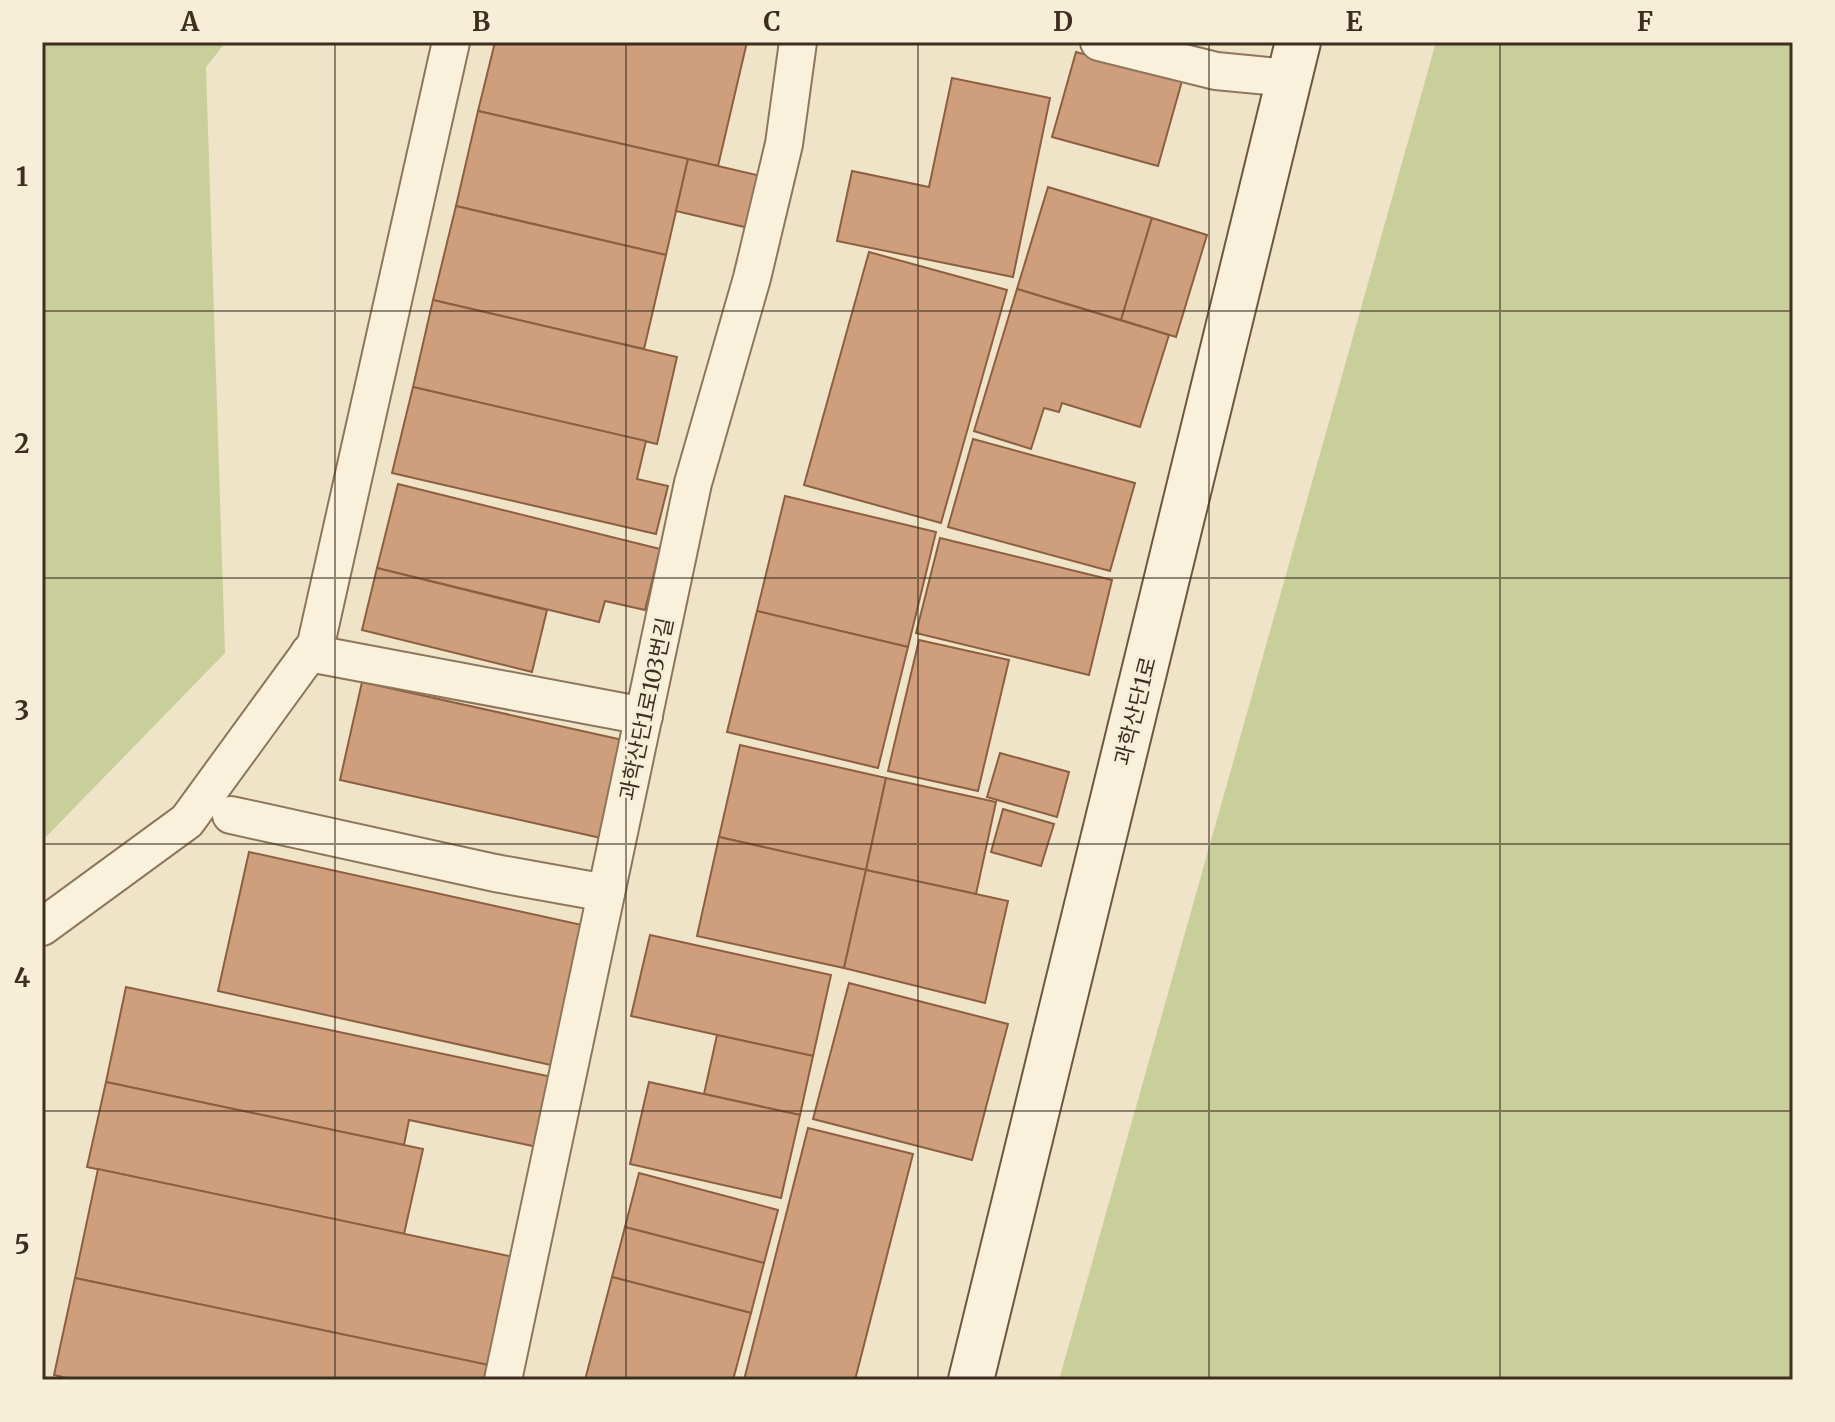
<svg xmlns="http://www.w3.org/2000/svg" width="1835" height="1422" font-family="Merriweather,'Noto Sans KR',serif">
<rect width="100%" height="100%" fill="#f0e4c8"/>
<g fill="#c9cf9b">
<path d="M42 42H226L206 67 225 653 42 841Z"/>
<path d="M1436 42H1793V1380H1059Z"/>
</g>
<g fill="#cf9f7d" stroke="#8d5f41" stroke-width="2">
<path d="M495 42H747L718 166 478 111Z"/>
<path d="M1076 52 1182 81 1158 166 1052 137Z"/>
<path d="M952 78 1050 98 1013 277 837 241 852 171 929 187Z"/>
<path d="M478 111 688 159 666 255 456 206Z"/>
<path d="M688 159 769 178 757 230 676 211Z"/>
<path d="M1048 187 1152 218 1121 320 1017 289Z"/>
<path d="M456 206 666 255 644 349 433 300Z"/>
<path d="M1152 218 1207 235 1176 337 1121 320Z"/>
<path d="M869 252 1007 290 941 523 804 485Z"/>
<path d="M1017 289 1169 335 1140 427 1062 403 1059 412 1044 408 1031 449 974 431Z"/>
<path d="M433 300 677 357 657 444 413 387Z"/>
<path d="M413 387 646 441 637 479 668 486 656 534 392 473Z"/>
<path d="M973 439 1135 483 1110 571 948 527Z"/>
<path d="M398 484 660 549 645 610 605 601 599 622 377 568Z"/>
<path d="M785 496 936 532 908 647 757 611Z"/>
<path d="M940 538 1112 580 1089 675 916 633Z"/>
<path d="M377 568 547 610 532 672 362 630Z"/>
<path d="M757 611 908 647 878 768 727 732Z"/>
<path d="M919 640 1009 660 978 791 888 771Z"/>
<path d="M362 682 623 740 601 838 340 780Z"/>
<path d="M740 745 886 778 866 870 719 837Z"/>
<path d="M1000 753 1069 772 1057 817 987 797Z"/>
<path d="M886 778 996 802 976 894 866 870Z"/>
<path d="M1003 809 1054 824 1041 866 991 852Z"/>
<path d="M719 837 866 870 844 968 697 936Z"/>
<path d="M249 852 591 927 560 1067 218 991Z"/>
<path d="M866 870 1008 901 985 1003 844 968Z"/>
<path d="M650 935 831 975 813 1056 631 1016Z"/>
<path d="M849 983 1008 1024 972 1160 813 1119Z"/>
<path d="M126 987 557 1078 542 1148 409 1120 404 1145 106 1082Z"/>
<path d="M717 1035 813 1056 800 1115 704 1094Z"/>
<path d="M106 1082 423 1149 404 1234 87 1167Z"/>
<path d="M649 1082 800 1115 781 1198 630 1164Z"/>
<path d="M808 1128 913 1154 855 1380H744Z"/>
<path d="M98 1169 518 1258 495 1367 75 1278Z"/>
<path d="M639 1173 778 1210 764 1263 625 1227Z"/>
<path d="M625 1227 764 1263 751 1313 612 1277Z"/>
<path d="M612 1277 751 1313 733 1380H585Z"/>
<path d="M75 1278 489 1365 486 1380H75L54 1375Z"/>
</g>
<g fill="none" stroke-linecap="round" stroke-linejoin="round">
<defs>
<g id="minor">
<path d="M1099 42 1216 71 1290 78"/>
<path d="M309 653 644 716"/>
<path d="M231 815 495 873 606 893"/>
<path d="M42 927 187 821 316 644 451 42"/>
<path d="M503 1380 693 483 752 278 784 144 798 42"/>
</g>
<path id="secondary" d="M971 1380 1298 42"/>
</defs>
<use href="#minor" stroke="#8d765c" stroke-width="40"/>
<use href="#secondary" stroke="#6f573f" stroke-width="48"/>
<use href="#minor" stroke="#faf1dc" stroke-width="36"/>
<use href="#secondary" stroke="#faf1dc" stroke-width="44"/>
</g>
<path fill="none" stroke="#3d2e20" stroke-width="2" stroke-opacity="0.55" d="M335 42V1380M626 42V1380M918 42V1380M1209 42V1380M1500 42V1380M42 311H1793M42 578H1793M42 844H1793M42 1111H1793"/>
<g text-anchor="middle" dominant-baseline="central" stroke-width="6" stroke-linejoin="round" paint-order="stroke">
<g font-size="22" fill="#3d2e20" stroke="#f7eed8">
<text transform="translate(646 709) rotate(-78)">과학산단1로103번길</text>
<text transform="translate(1135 711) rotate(-76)">과학산단1로</text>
</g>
</g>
<rect width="1835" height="1422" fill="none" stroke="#f7eed8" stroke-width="88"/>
<rect x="44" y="44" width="1747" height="1334" fill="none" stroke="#3d2e20" stroke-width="3"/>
<g font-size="26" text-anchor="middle" font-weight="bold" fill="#3d2e20">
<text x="190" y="31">A</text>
<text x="481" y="31">B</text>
<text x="772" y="31">C</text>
<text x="1063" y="31">D</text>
<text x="1354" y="31">E</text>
<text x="1645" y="31">F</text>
<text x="22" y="186">1</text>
<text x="22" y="453">2</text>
<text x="22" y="720">3</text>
<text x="22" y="987">4</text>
<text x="22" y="1254">5</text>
</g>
</svg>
